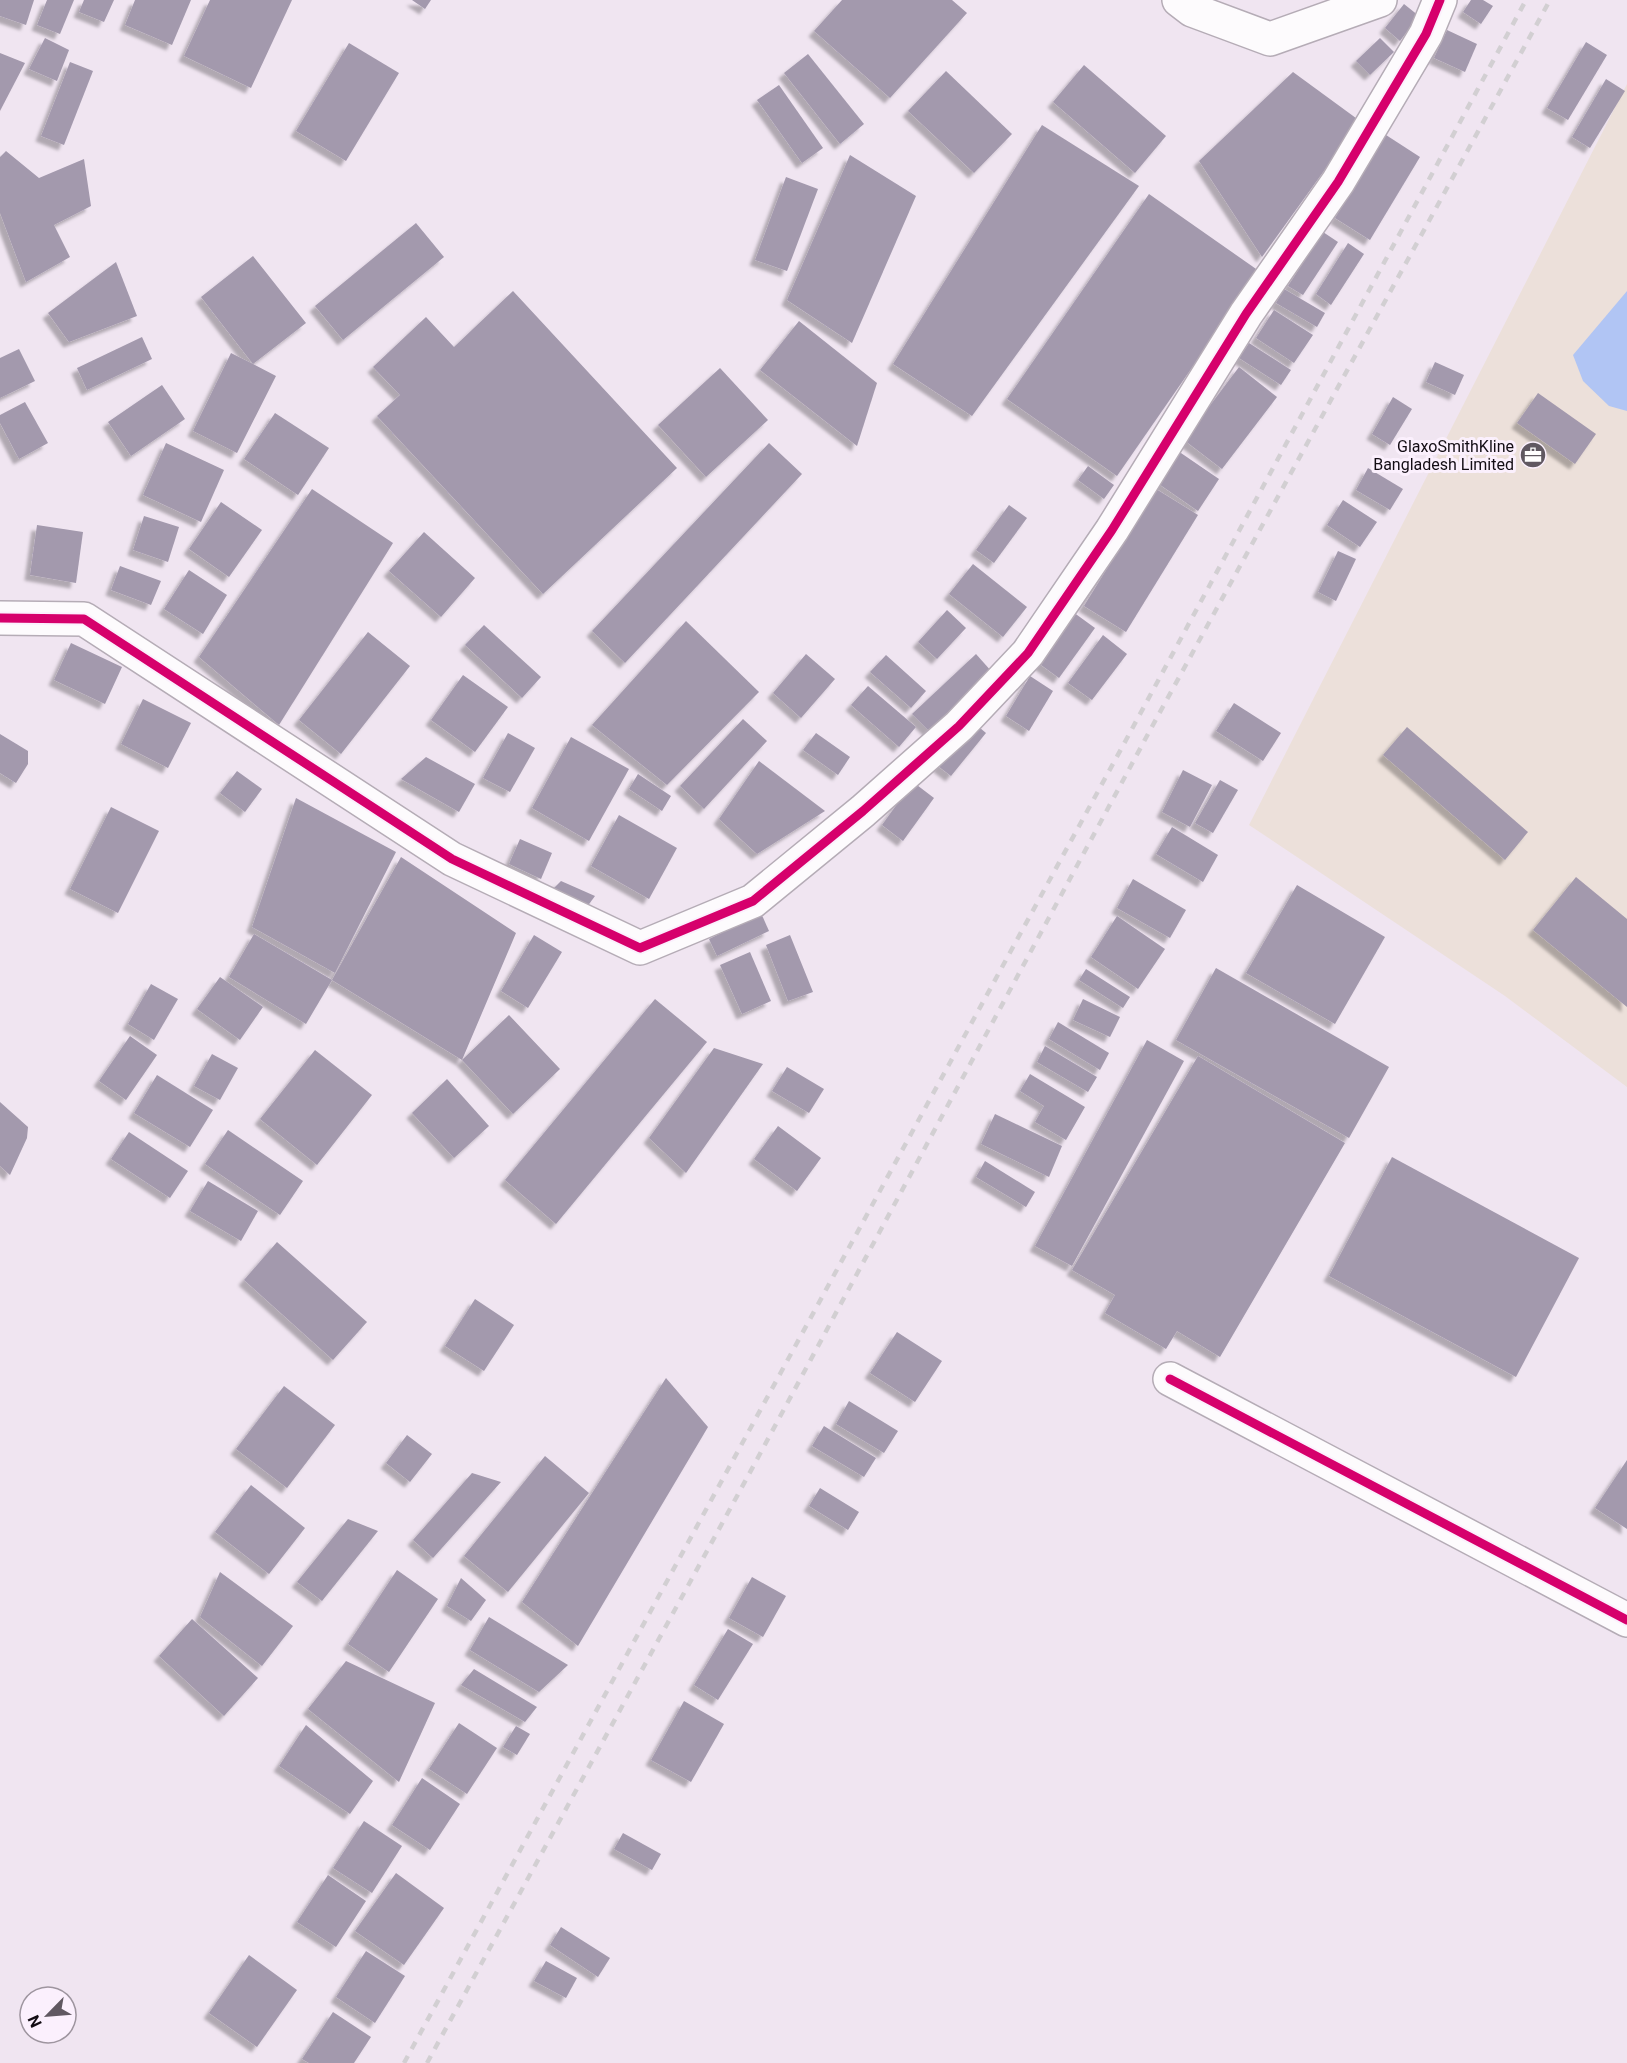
<svg xmlns="http://www.w3.org/2000/svg" width="1627" height="2063" font-family="Roboto,sans-serif">
<defs>
<filter id="shadow"><feDropShadow dx="-5.5" dy="5.5" stdDeviation="1.5" flood-color="#0004"/></filter>
</defs>
<rect width="100%" height="100%" fill="#f0e5f1"/>
<path fill="#ece0da" d="M1627 84V1087L1505 996 1249 825Z"/>
<path fill="#b1c5f4" d="M1627 291V411L1609 406 1583 381 1573 355Z"/>
<g fill="#a399ad" filter="url(#shadow)">
<path d="M0 0H34L26 25 0 16Z"/>
<path d="M47 0H74L60 34 37 25Z"/>
<path d="M84 0H114L104 22 79 12Z"/>
<path d="M135 0H191L172 45 125 25Z"/>
<path d="M210 0H292L251 88 184 56Z"/>
<path d="M412 0H431L425 9Z"/>
<path d="M842 0H952L967 13 890 98 814 31Z"/>
<path d="M1471 0H1483L1493 6 1481 24 1463 12Z"/>
<path d="M1404 4 1419 16 1400 41 1385 28Z"/>
<path d="M1447 30 1477 44 1465 72 1434 58Z"/>
<path d="M45 38 69 50 57 81 29 69Z"/>
<path d="M1380 38 1394 52 1370 75 1356 61Z"/>
<path d="M1586 42 1607 55 1568 120 1547 108Z"/>
<path d="M349 43 399 73 346 161 296 131Z"/>
<path d="M0 53 25 63 0 111Z"/>
<path d="M808 54 864 124 840 144 784 73Z"/>
<path d="M70 62 93 71 64 145 41 136Z"/>
<path d="M1084 65 1166 136 1135 173 1053 102Z"/>
<path d="M946 71 1012 134 974 173 908 111Z"/>
<path d="M1293 72 1360 121 1262 257 1199 161Z"/>
<path d="M1606 79 1625 91 1590 148 1572 137Z"/>
<path d="M779 85 823 148 802 163 757 100Z"/>
<path d="M1042 125 1139 186 972 416 893 364Z"/>
<path d="M1386 135 1420 157 1370 240 1335 218Z"/>
<path d="M6 151 39 178 84 159 91 206 54 225 70 257 26 282 0 213V157Z"/>
<path d="M850 155 916 196 852 343 787 300Z"/>
<path d="M786 177 818 189 787 271 755 260Z"/>
<path d="M1149 194 1259 271 1117 476 1007 399Z"/>
<path d="M416 223 444 257 343 340 315 306Z"/>
<path d="M1323 232 1338 242 1303 295 1288 286Z"/>
<path d="M1348 243 1364 254 1331 305 1316 294Z"/>
<path d="M253 256 306 323 253 364 276 376 237 453 193 431 231 353 253 364 201 297Z"/>
<path d="M116 262 137 316 69 342 48 313Z"/>
<path d="M1284 289 1325 313 1317 327 1276 303Z"/>
<path d="M513 291 677 468 543 594 377 416 400 395 373 367 426 317 454 347Z"/>
<path d="M1274 310 1313 335 1294 363 1256 338Z"/>
<path d="M799 321 877 383 857 446 760 370Z"/>
<path d="M142 337 152 359 87 390 77 368Z"/>
<path d="M1249 343 1291 370 1281 385 1239 358Z"/>
<path d="M19 349 35 381 0 398V358Z"/>
<path d="M1435 362 1464 375 1455 395 1426 382Z"/>
<path d="M1239 367 1277 397 1222 469 1184 440Z"/>
<path d="M720 368 768 420 706 477 658 425Z"/>
<path d="M162 385 185 419 131 456 108 422Z"/>
<path d="M1538 393 1596 434 1575 464 1517 423Z"/>
<path d="M1393 397 1412 409 1390 445 1372 434Z"/>
<path d="M25 402 48 443 19 459 0 423V415Z"/>
<path d="M275 413 329 448 298 495 244 459Z"/>
<path d="M166 443 224 470 201 522 143 495Z"/>
<path d="M769 443 802 474 625 663 592 631Z"/>
<path d="M1178 451 1219 479 1198 511 1156 482Z"/>
<path d="M1088 466 1114 485 1104 499 1078 480Z"/>
<path d="M1368 468 1403 489 1390 510 1356 490Z"/>
<path d="M312 489 393 543 279 725 199 657Z"/>
<path d="M1156 489 1198 515 1126 632 1084 606Z"/>
<path d="M1343 500 1377 522 1360 547 1327 525Z"/>
<path d="M221 502 262 530 229 577 189 549Z"/>
<path d="M1009 505 1027 518 994 563 976 550Z"/>
<path d="M144 516 179 527 168 562 133 550Z"/>
<path d="M37 525 83 532 76 583 30 575Z"/>
<path d="M424 532 475 578 441 617 389 571Z"/>
<path d="M1338 551 1356 559 1336 601 1318 592Z"/>
<path d="M973 564 1027 607 1003 637 949 594Z"/>
<path d="M120 566 161 581 151 605 111 590Z"/>
<path d="M189 570 227 595 203 634 164 609Z"/>
<path d="M947 610 966 628 937 659 918 642Z"/>
<path d="M1073 612 1095 628 1059 678 1037 662Z"/>
<path d="M686 621 759 692 667 785 592 725Z"/>
<path d="M484 625 541 677 522 698 465 645Z"/>
<path d="M368 632 410 666 341 754 299 720Z"/>
<path d="M1103 635 1127 654 1092 700 1068 683Z"/>
<path d="M71 643 122 667 105 704 54 680Z"/>
<path d="M806 654 835 679 801 718 773 693Z"/>
<path d="M976 654 992 672 929 731 912 714Z"/>
<path d="M886 655 926 691 911 708 870 672Z"/>
<path d="M463 675 508 707 475 752 431 720Z"/>
<path d="M1030 676 1053 691 1029 731 1006 716Z"/>
<path d="M868 686 916 727 899 747 851 705Z"/>
<path d="M143 699 191 723 168 768 121 744Z"/>
<path d="M1234 703 1281 733 1263 761 1216 731Z"/>
<path d="M743 719 767 741 704 809 680 786Z"/>
<path d="M973 722 986 733 951 776 938 766Z"/>
<path d="M1407 727 1528 832 1505 860 1383 755Z"/>
<path d="M508 733 535 748 510 792 483 778Z"/>
<path d="M816 733 850 757 838 775 803 750Z"/>
<path d="M0 734 28 751V764L16 783 0 773Z"/>
<path d="M571 737 629 769 589 841 532 808Z"/>
<path d="M426 757 475 784 459 812 401 779Z"/>
<path d="M759 761 825 811 757 854 719 819Z"/>
<path d="M1183 770 1212 785 1190 827 1162 812Z"/>
<path d="M237 771 262 789 245 812 220 793Z"/>
<path d="M638 774 671 796 662 811 629 789Z"/>
<path d="M1220 780 1238 790 1213 833 1195 823Z"/>
<path d="M913 782 934 798 903 841 882 825Z"/>
<path d="M296 798 396 852 335 973 252 927Z"/>
<path d="M111 807 159 831 118 913 70 889Z"/>
<path d="M619 815 677 848 649 899 591 866Z"/>
<path d="M1172 827 1218 855 1203 882 1156 854Z"/>
<path d="M520 839 552 853 541 879 509 864Z"/>
<path d="M401 857 516 933 462 1060 509 1015 560 1069 513 1114 462 1060 332 980Z"/>
<path d="M1576 877 1627 919V1007L1533 930Z"/>
<path d="M1133 879 1186 910 1170 938 1117 908Z"/>
<path d="M561 881 595 896 584 911 547 895Z"/>
<path d="M1297 885 1385 937 1335 1024 1246 973Z"/>
<path d="M761 913 769 931 717 956 709 939Z"/>
<path d="M1117 916 1165 949 1138 989 1091 957Z"/>
<path d="M254 934 332 980 306 1024 229 977Z"/>
<path d="M534 935 562 952 528 1008 501 991Z"/>
<path d="M790 935 813 992 788 1001 766 945Z"/>
<path d="M750 952 771 1001 742 1014 720 965Z"/>
<path d="M1216 968 1389 1067 1349 1138 1176 1040Z"/>
<path d="M1086 969 1130 997 1123 1008 1079 980Z"/>
<path d="M220 977 263 1007 240 1040 197 1009Z"/>
<path d="M151 984 178 999 154 1040 128 1024Z"/>
<path d="M655 999 707 1042 556 1224 505 1180Z"/>
<path d="M1083 999 1120 1017 1110 1037 1073 1020Z"/>
<path d="M1058 1022 1109 1053 1100 1070 1049 1039Z"/>
<path d="M130 1036 157 1055 126 1100 99 1081Z"/>
<path d="M1147 1040 1184 1061 1072 1266 1035 1246Z"/>
<path d="M1045 1046 1097 1077 1088 1092 1037 1062Z"/>
<path d="M714 1048 763 1064 686 1173 649 1138Z"/>
<path d="M315 1050 372 1095 317 1165 260 1119Z"/>
<path d="M212 1054 238 1068 220 1100 194 1086Z"/>
<path d="M1198 1056 1345 1143 1220 1357 1177 1331 1166 1349 1105 1313 1115 1295 1072 1270Z"/>
<path d="M787 1067 824 1089 809 1113 772 1091Z"/>
<path d="M1030 1074 1085 1107 1066 1140 1035 1122 1044 1106 1020 1091Z"/>
<path d="M157 1075 213 1110 190 1147 134 1113Z"/>
<path d="M447 1079 489 1126 454 1158 412 1113Z"/>
<path d="M0 1102 28 1127 27 1138 10 1175 0 1166Z"/>
<path d="M995 1114 1062 1146 1049 1177 981 1144Z"/>
<path d="M778 1126 821 1158 797 1191 754 1159Z"/>
<path d="M228 1130 303 1181 280 1215 205 1164Z"/>
<path d="M129 1132 188 1171 170 1198 111 1159Z"/>
<path d="M1392 1157 1579 1258 1516 1377 1329 1276Z"/>
<path d="M985 1161 1035 1192 1026 1207 976 1177Z"/>
<path d="M208 1181 258 1211 241 1241 190 1211Z"/>
<path d="M277 1242 367 1322 333 1360 244 1280Z"/>
<path d="M475 1299 514 1325 484 1371 445 1346Z"/>
<path d="M897 1332 942 1361 915 1402 870 1373Z"/>
<path d="M666 1378 708 1427 578 1646 522 1602Z"/>
<path d="M284 1386 335 1425 287 1488 236 1449Z"/>
<path d="M849 1401 898 1431 884 1453 836 1424Z"/>
<path d="M824 1426 876 1458 864 1477 812 1446Z"/>
<path d="M407 1435 432 1454 410 1482 386 1463Z"/>
<path d="M545 1456 589 1493 508 1592 464 1556Z"/>
<path d="M1627 1460V1529L1595 1508Z"/>
<path d="M472 1473 501 1482 433 1558 413 1540Z"/>
<path d="M251 1485 305 1528 269 1574 215 1532Z"/>
<path d="M820 1488 859 1512 848 1530 809 1506Z"/>
<path d="M348 1519 378 1531 322 1601 297 1582Z"/>
<path d="M397 1570 438 1599 389 1672 348 1644Z"/>
<path d="M220 1572 293 1626 262 1666 200 1617Z"/>
<path d="M752 1577 786 1596 763 1637 729 1618Z"/>
<path d="M461 1578 486 1600 471 1621 447 1606Z"/>
<path d="M489 1617 568 1665 539 1692 470 1650Z"/>
<path d="M192 1619 258 1678 224 1716 159 1656Z"/>
<path d="M728 1629 753 1644 718 1700 694 1685Z"/>
<path d="M346 1661 435 1703 399 1782 308 1709Z"/>
<path d="M474 1669 537 1707 525 1722 461 1685Z"/>
<path d="M684 1701 724 1724 691 1782 651 1760Z"/>
<path d="M459 1723 497 1748 467 1794 429 1769Z"/>
<path d="M306 1725 373 1781 350 1814 279 1766Z"/>
<path d="M516 1726 530 1734 517 1755 503 1747Z"/>
<path d="M422 1778 460 1804 430 1850 392 1825Z"/>
<path d="M364 1821 402 1846 372 1893 333 1868Z"/>
<path d="M623 1833 661 1854 652 1870 614 1849Z"/>
<path d="M396 1873 444 1908 404 1965 355 1931Z"/>
<path d="M328 1875 366 1901 336 1947 297 1922Z"/>
<path d="M561 1927 610 1958 598 1977 550 1945Z"/>
<path d="M366 1951 405 1976 375 2023 336 1997Z"/>
<path d="M249 1955 297 1990 257 2047 209 2013Z"/>
<path d="M546 1961 577 1978 566 1998 534 1981Z"/>
<path d="M333 2012 371 2037 354 2063H309L302 2059Z"/>
</g>
<g fill="none" stroke-linecap="round" stroke-linejoin="round">
<defs>
<g id="street">
<path d="M1179 0 1192 10 1270 39 1380 0"/>
<path d="M0 618 84 619 452 859 640 948 753 901 863 811 959 726 1028 653 1112 530 1246 314 1338 182 1426 34 1440 0"/>
<path d="M1170 1379 1627 1620"/>
</g>
</defs>
<use href="#street" stroke="#b5acb6" stroke-width="36"/>
<use href="#street" stroke="#fdfbfd" stroke-width="33"/>
<g stroke="#d2cfd2" stroke-width="4.5" stroke-dasharray="8 8" stroke-linecap="butt">
<path d="M404 2063 1126 740 1526 0"/>
<path d="M427 2063 748 1476 1148 734 1550 0"/>
</g>
<defs>
<g id="cycleway">
<path d="M0 618 84 619 452 859 640 948 753 901 863 811 959 726 1028 653 1112 530 1246 314 1338 182 1426 34 1440 0"/>
<path d="M1170 1379 1627 1620"/>
</g>
</defs>
<use href="#cycleway" stroke="#fbf0fd" stroke-width="13"/>
<use href="#cycleway" stroke="#d6006c" stroke-width="9"/>
</g>
<defs>
<symbol id="office-disc" viewBox="-11 -11 22 22"><circle r="9.5" fill="#605861" stroke="#fbf0fd"/><path d="M-6-3h4V-5.5h4V-3h4V5H-6ZM-1-4.5V-3h2v-1.5ZM-6 0V1H6V0Z" fill="#fff"/></symbol>
</defs>
<g fill-rule="evenodd">
<use href="#office-disc" x="1518" y="440" width="30" height="30"/>
</g>
<g text-anchor="middle" dominant-baseline="central" stroke-width="6" stroke-linejoin="round" paint-order="stroke">
<g font-size="16" fill="#120c13" stroke="#fbf0fd" text-anchor="end">
<text x="1514" y="446">GlaxoSmithKline<tspan x="1514" dy="18">Bangladesh Limited</tspan></text>
</g>
</g>
<g transform="translate(48 2015) rotate(245)"><circle r="28" fill="#fbf0fd" stroke="#9e959f" stroke-width="1.5"/>
<path d="M0-4.5L10 22L0 15L-10 22Z" fill="#605861"/>
<text y="-9" font-size="16" font-weight="bold" text-anchor="middle" fill="#120c13">N</text>
</g>
</svg>
